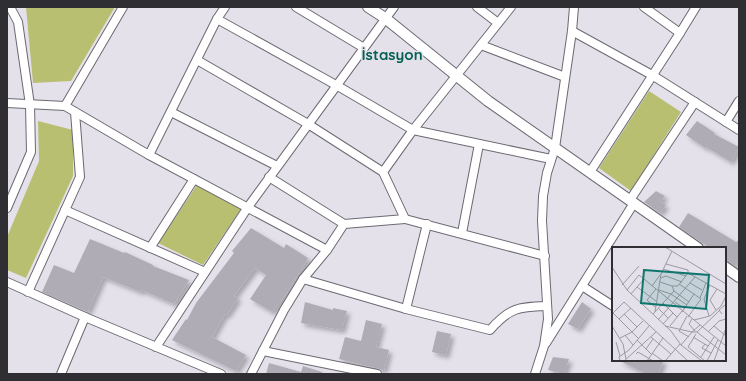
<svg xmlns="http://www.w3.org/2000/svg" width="746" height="381" font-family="Quicksand,sans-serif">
<defs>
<filter id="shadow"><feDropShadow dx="3.5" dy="3.5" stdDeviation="2" flood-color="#0004"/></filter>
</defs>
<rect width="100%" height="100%" fill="#e5e1eb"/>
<g fill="#b8bf70">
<path d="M26 7H115L71 81 33 83Z"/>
<path d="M649 91 681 112 631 191 599 168Z"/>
<path d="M38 121 73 130V176L26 278 7 270V237L39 161Z"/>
<path d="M197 185 241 209 203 265 158 243Z"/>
</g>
<g fill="#b0acb6" filter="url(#shadow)">
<path d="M697 121 715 133 714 134 739 147 731 162 706 147 705 148 686 135Z"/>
<path d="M656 191 665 196 660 202 666 205 660 213 644 202Z"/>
<path d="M688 213 736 242 739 240V260L735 266 725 260V248H710L679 227Z"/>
<path d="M251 228 284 248 286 244 308 258 286 294 272 312 250 299 266 275 255 268 234 296 238 298 227 315 225 314 212 337 246 355 236 371 172 340 186 319 187 320 196 303 234 253 232 251Z"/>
<path d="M90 239 124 253 125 252 153 265V266L189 280 174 304 142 290 141 292 103 277 88 312 42 292 54 265 74 273Z"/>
<path d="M305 302 333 310V308L347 311 342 330 301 323Z"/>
<path d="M582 302 591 309 578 329 568 324Z"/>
<path d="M366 320 382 324 376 347 389 350 384 370 339 359 345 337 361 341Z"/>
<path d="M437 331 451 334 446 355 432 352Z"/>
<path d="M553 357 569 359 564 374 548 370Z"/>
<path d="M618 360H664L658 374 644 373Z"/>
<path d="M269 363 301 372 303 366 322 372V374H266Z"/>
</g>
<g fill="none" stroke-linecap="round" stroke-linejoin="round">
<defs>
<g id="minor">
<path d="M123 7 65 106 149 155"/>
<path d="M225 7 217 19 149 155 327 250"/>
<path d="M296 7 364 48"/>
<path d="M477 7 498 23"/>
<path d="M217 19 336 85 413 130 551 159"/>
<path d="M572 31 652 75 739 130"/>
<path d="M680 33 696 7"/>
<path d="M481 45 565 77"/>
<path d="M197 60 308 124 383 172"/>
<path d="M7 103 65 106"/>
<path d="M171 112 277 166"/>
<path d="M726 122 739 101"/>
<path d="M590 172 680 33 644 7"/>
<path d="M269 177 344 224"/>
<path d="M630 200 695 102"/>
<path d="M7 208 31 152 30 105 18 22 10 7"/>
<path d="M65 210 205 272"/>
<path d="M405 219 545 256"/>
<path d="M462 233 479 144"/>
<path d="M150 248 194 179"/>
<path d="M303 279 406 309 490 330C510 307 519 307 547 306"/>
<path d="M7 282 85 317 221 374"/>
<path d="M582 286 613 306"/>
<path d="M28 292 80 177 75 112"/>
<path d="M406 309 427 224"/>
<path d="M546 343 634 203"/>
<path d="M156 347 248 207 394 7"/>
<path d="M263 351 377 374"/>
<path d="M61 374 85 317"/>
<path d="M251 374 284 310 303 279 327 250 344 224 405 219 383 172 413 130 511 7"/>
<path d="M535 374 544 346 548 319 542 221 543 196 547 173 555 148 572 31 574 7"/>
</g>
<g id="tertiary">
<path d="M368 7 385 18 488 101 698 248"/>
<path d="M725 267 739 277"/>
</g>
</defs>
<use href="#minor" stroke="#6d6972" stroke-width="10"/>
<use href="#tertiary" stroke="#6d6972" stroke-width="12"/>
<use href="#minor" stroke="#fff" stroke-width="8"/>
<use href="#tertiary" stroke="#fff" stroke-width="10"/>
</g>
<g text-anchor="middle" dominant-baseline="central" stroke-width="3" stroke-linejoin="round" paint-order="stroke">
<g font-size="15" font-weight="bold" fill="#056051" stroke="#e5e1eb">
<text x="392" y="54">İstasyon</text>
</g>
</g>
<g transform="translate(612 247)">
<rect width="114" height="114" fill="#e5e1eb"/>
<path fill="none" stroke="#9c99a1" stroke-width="1" d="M53 0 114 37M54 17 76 23V26M0 20 15 43 59 84 69 98 90 114M51 22 74 29M49 31 54 29 70 35M48 35 60 39M78 36 90 43M67 37 82 47 70 65M10 38 27 19M40 39 48 28M25 40 44 54M15 43 27 28 114 99M47 43 59 47 75 58M62 44 77 55M19 47 32 32M88 51 94 36M63 55 73 62M51 56 65 70M43 60 35 53 44 42M46 61 56 71M104 63 98 53 105 42M43 65 49 27 60 4M12 67 25 80M41 67 62 44 60 39H66L76 26 114 47M110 67 107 63 113 58M75 69 67 84 77 90M97 69 92 52 98 38M76 70 89 52 82 47M7 72 19 61M80 72 77 77 83 84M46 73 83 30M82 73 98 69 109 59 114 49M51 77 61 66M0 79 11 97 14 112M53 79 80 85 88 78M58 79 70 64M102 79 114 89M85 85 107 64M96 85 107 74 114 72M13 88 21 98M39 90 59 107M81 90 96 99M8 91 20 85 31 74M27 92 1 66 12 55 76 114M25 93 39 107M4 95 8 109M93 97 90 101 99 106M69 98 80 85H85L114 108M76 100 93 114M76 100 84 87M34 102 41 92M40 106 51 114M24 107 26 105 41 114M89 110 102 90M8 114 7 110 17 103 37 79M12 114 44 85M35 114 51 91M53 114 68 97M95 114 106 93M102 114 114 81"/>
<path fill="#0f766e" fill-opacity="0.15" stroke="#0f766e" stroke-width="2" d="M32 23 97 28 94 62 29 56Z"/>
<rect width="114" height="114" fill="none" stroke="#2f2e32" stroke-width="2"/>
</g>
<rect width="746" height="381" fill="none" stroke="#2f2e32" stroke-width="16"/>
</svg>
